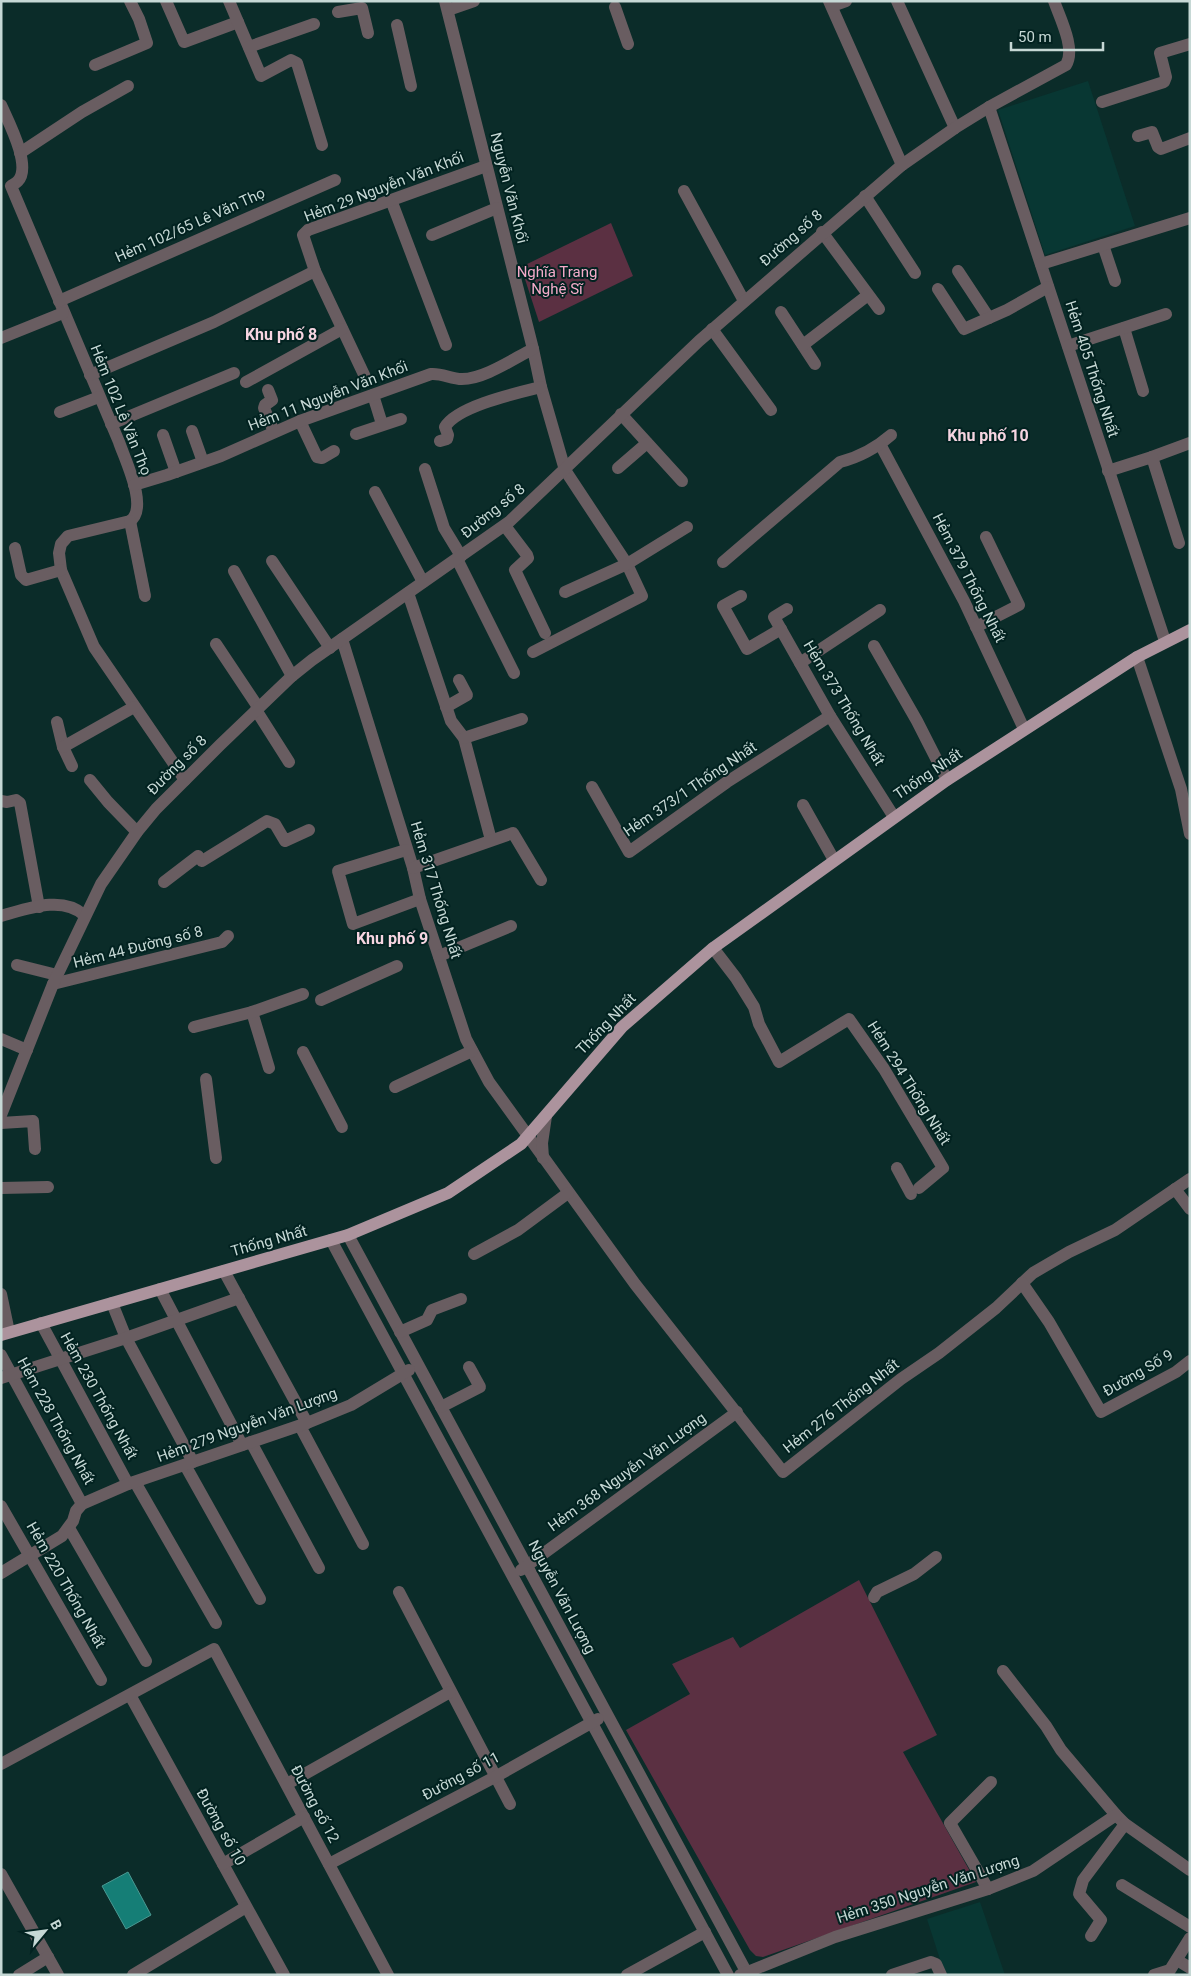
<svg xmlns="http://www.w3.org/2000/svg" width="1191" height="1976" font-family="Roboto,sans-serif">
<rect width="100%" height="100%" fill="#0b2c29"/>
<g fill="#083733">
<path d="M1088 81 1135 226 1045 255 998 110Z"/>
<path d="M980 1902 1005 1975H945L927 1919Z"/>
</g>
<g fill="#5b3042">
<path d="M611 223 633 276 539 322 521 267Z"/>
<path d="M859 1580 937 1735 903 1752 976 1882 763 1957 756 1956 750 1950 626 1730 690 1694 672 1664 733 1637 740 1648Z"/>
</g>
<path fill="#157e76" stroke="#4a9992" d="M128 1872 151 1915 126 1929 102 1886Z"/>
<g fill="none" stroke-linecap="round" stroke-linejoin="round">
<g stroke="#695d61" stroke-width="12">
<path d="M166 1 184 42 238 22"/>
<path d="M229 1 261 76 291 60 297 63 322 145"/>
<path d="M445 1 533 349 541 387 565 470 627 564 642 596 533 652"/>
<path d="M829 1 902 165"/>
<path d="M897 1 955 128"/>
<path d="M832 6 846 1"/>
<path d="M615 7 628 44"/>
<path d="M448 10 474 1"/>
<path d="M338 12 362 8 368 33"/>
<path d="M397 25 411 86"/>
<path d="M249 47 314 24"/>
<path d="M95 65 147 43 139 19 130 1"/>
<path d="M1102 102 1164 82 1166 77 1160 53 1190 44"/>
<path d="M1 105C8 121 32 166 18 181 16 183 14 184 11 186L119 442C125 460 149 508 130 521L68 536 61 544 59 553 61 570 94 647 185 780"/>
<path d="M989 107 1165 641"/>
<path d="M1138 136 1152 132 1158 147 1161 149 1190 138"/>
<path d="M20 153 82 112 128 86"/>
<path d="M684 191 744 301"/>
<path d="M865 196 915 273"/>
<path d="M391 200 446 345"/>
<path d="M822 232 879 309"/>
<path d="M432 235 497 208"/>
<path d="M1103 245 1115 281"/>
<path d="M1041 264 1190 218"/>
<path d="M958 271 989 318"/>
<path d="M938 289 964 329 1007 310 1048 287"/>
<path d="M59 301 335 180"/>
<path d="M781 312 815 364"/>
<path d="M1124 328 1143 391"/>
<path d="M712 329 771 410"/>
<path d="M1 338 63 313"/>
<path d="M803 345 868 295"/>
<path d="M1068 346 1166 314"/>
<path d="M90 375 214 322 315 271"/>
<path d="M367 381 315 271 303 235 308 230 486 166"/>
<path d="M246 382 342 329"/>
<path d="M268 390 272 400 265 405 264 408 274 432"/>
<path d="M373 395 382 424"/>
<path d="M60 412 99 397"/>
<path d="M621 414 682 481"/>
<path d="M300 421 317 457 322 458 334 451"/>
<path d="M111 424 234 373"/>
<path d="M192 431 203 462"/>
<path d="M356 434 401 419"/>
<path d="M163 435 176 472"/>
<path d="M440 441 447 439 448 435 445 427C457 406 517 393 541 387"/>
<path d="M880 444 964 601 1024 729"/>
<path d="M1152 457 1190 443"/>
<path d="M618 468 647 443"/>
<path d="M425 469 444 528 461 556"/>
<path d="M1108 471 1152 457 1179 543"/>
<path d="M134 485 167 475 221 456 300 421 431 374C442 373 451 379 462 379 484 379 513 359 533 349"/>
<path d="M375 492 423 582"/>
<path d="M130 521 145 596"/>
<path d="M505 526 527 555 528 558 515 570 545 633"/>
<path d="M15 548 21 575 26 580 61 570"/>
<path d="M457 559 514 673"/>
<path d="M272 561 330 648"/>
<path d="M723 562 840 462C860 457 876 448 891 435"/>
<path d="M234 571 292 676"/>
<path d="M565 592 627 564 687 527"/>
<path d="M408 593 451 721 464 738 491 840"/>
<path d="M741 596 723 606 747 649 781 629"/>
<path d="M787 609 774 617 830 716 894 817"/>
<path d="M976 627 1019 605 986 537"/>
<path d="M342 639 413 868 420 899 466 1039 489 1082 635 1284 783 1472 901 1379 939 1353 996 1308 1033 1273 1069 1252 1115 1230 1190 1179"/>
<path d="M216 644 258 707"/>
<path d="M874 646 917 721 947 780"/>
<path d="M1137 657 1181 789 1190 834"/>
<path d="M800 663 880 610"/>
<path d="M446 707 467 695 459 680"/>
<path d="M256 710 289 762"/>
<path d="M57 722 63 747 72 766"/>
<path d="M464 738 522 719"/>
<path d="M63 747 134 707"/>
<path d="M90 780 108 802 137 832"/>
<path d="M592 787 629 852 727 782 830 716"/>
<path d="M1 801 7 802 16 800 20 803 39 907"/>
<path d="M803 805 834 860"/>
<path d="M406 850 338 871 353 924 420 899"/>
<path d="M202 861 267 821 275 824 285 841 309 830"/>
<path d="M413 868 513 833 541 880"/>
<path d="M164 882 198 856"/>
<path d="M1 916C27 909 62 895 84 915"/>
<path d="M713 948 736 978 754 1007 759 1024 779 1062 849 1019 884 1069 943 1168 919 1188"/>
<path d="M439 956 511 926"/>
<path d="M17 965 57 975"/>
<path d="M53 984 222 942 228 936"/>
<path d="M321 1000 397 966"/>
<path d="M252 1012 269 1068"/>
<path d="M194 1027 252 1012 303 994"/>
<path d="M1 1039 27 1050"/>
<path d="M303 1052 342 1127"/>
<path d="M206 1079 216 1158"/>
<path d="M395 1087 472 1051"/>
<path d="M1 1115 53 984 101 884 137 832 156 809 220 745 292 676 312 660 509 522 699 341 902 165 955 128 989 107 1066 65C1076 49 1060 18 1054 1"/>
<path d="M1 1123 33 1121 35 1149"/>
<path d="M543 1158 542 1143 546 1116"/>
<path d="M897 1168 911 1194"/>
<path d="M1 1188 48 1187"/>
<path d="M1175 1189 1190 1209"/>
<path d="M348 1235 748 1975"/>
<path d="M331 1240 728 1975"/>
<path d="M474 1254 518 1230 568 1193"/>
<path d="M224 1271 307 1423"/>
<path d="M1022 1283 1049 1322 1101 1412 1176 1372 1190 1361"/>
<path d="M160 1289 242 1445"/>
<path d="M1 1294 9 1332"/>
<path d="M112 1303 126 1338 193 1462"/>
<path d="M41 1323 128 1484"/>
<path d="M400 1332 427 1320 432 1310 461 1299"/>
<path d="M1 1355 82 1504"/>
<path d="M1 1378 126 1338 239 1298"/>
<path d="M441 1407 480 1387 469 1367"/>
<path d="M300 1426 363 1544"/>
<path d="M251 1442 319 1568"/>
<path d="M185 1465 260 1599"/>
<path d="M135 1482 216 1623"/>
<path d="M1 1506 101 1680"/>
<path d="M69 1528 146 1661"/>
<path d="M521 1570 737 1412"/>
<path d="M1 1573 62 1536 73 1521 76 1511 82 1504 128 1484 307 1423 351 1405 409 1370"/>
<path d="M399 1592 510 1804"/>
<path d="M874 1597 877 1592 914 1574 936 1557"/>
<path d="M1003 1671 1046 1726 1061 1750 1116 1815 1125 1824 1190 1870"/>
<path d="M130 1695 284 1975"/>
<path d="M1 1764 214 1649 388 1975"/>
<path d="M287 1784 450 1692"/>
<path d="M223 1864 304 1817"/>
<path d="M329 1864 495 1777 598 1719"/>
<path d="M1 1874 58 1975"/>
<path d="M1122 1885 1190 1927"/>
<path d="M988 1889 950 1823 991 1782"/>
<path d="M1091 1936 1101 1920 1079 1894 1083 1880 1125 1824"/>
<path d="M1177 1960 1190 1968"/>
<path d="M19 1975 48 1957"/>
<path d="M133 1975 246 1907"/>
<path d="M627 1975 705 1932"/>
<path d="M740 1975 835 1937 988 1889 1033 1871 1116 1815"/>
<path d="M892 1975 931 1962 936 1964 941 1975"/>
<path d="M1154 1975 1170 1970 1190 1938"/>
</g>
<path stroke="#ac939d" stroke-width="12" d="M1 1335 348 1235 448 1193 521 1144 622 1027 713 948 947 780 1137 657 1190 630"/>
</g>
<g text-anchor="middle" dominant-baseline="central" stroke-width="4" stroke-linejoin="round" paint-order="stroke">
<g font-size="15" fill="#c6d8d5" stroke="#022220">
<text transform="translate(384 187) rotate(-21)">Hẻm 29 Nguyễn Văn Khối</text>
<text transform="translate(509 188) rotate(76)">Nguyễn Văn Khối</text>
<text transform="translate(190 225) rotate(-24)">Hẻm 102/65 Lê Văn Thọ</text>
<text transform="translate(791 238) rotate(-41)">Đường số 8</text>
<text transform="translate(1092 369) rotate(72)">Hẻm 405 Thống Nhất</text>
<text transform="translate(328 396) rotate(-21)">Hẻm 11 Nguyễn Văn Khối</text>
<text transform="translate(121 410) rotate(68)">Hẻm 102 Lê Văn Thọ</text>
<text transform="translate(493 511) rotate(-39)">Đường số 8</text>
<text transform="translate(969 578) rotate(63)">Hẻm 379 Thống Nhất</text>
<text transform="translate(844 703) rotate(59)">Hẻm 373 Thống Nhất</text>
<text transform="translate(177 765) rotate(-45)">Đường số 8</text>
<text transform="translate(928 774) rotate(-34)">Thống Nhất</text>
<text transform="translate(690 789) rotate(-34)">Hẻm 373/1 Thống Nhất</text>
<text transform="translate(436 890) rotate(73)">Hẻm 317 Thống Nhất</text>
<text transform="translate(138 947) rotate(-14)">Hẻm 44 Đường số 8</text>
<text transform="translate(606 1024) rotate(-46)">Thống Nhất</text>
<text transform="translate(909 1083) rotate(58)">Hẻm 294 Thống Nhất</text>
<text transform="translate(269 1241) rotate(-16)">Thống Nhất</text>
<text transform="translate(1138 1373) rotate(-30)">Đường Số 9</text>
<text transform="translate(99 1396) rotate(61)">Hẻm 230 Thống Nhất</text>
<text transform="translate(841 1406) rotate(-38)">Hẻm 276 Thống Nhất</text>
<text transform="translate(56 1421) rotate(61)">Hẻm 228 Thống Nhất</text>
<text transform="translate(247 1425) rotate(-20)">Hẻm 279 Nguyễn Văn Lượng</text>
<text transform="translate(627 1472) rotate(-36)">Hẻm 368 Nguyễn Văn Lượng</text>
<text transform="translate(66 1585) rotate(60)">Hẻm 220 Thống Nhất</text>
<text transform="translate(562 1597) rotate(62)">Nguyễn Văn Lượng</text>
<text transform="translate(461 1776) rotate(-28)">Đường số 11</text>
<text transform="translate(315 1804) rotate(62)">Đường số 12</text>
<text transform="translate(221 1827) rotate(61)">Đường số 10</text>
<text transform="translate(928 1889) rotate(-18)">Hẻm 350 Nguyễn Văn Lượng</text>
</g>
<g font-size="15" fill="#f5abc9" stroke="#022220">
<text x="557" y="272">Nghĩa Trang<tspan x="557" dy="17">Nghệ Sĩ</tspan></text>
</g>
<g font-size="16" font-weight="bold" fill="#f6d5e1" stroke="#022220">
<text x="281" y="334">Khu phố 8</text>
<text x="988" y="435">Khu phố 10</text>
<text x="392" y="938">Khu phố 9</text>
</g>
</g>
<rect width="1191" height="1976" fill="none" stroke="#c6d8d5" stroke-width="5"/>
<g transform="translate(45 1931) rotate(61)" stroke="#022220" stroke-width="4" paint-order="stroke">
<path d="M0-4L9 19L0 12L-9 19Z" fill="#c6d8d5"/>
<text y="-8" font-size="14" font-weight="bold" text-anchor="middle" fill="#c6d8d5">B</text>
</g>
<path d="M1011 42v8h92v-8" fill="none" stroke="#c6d8d5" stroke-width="2.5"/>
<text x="1018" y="42" font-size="15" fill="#c6d8d5" stroke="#022220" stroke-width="4" paint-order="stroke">50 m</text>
</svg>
